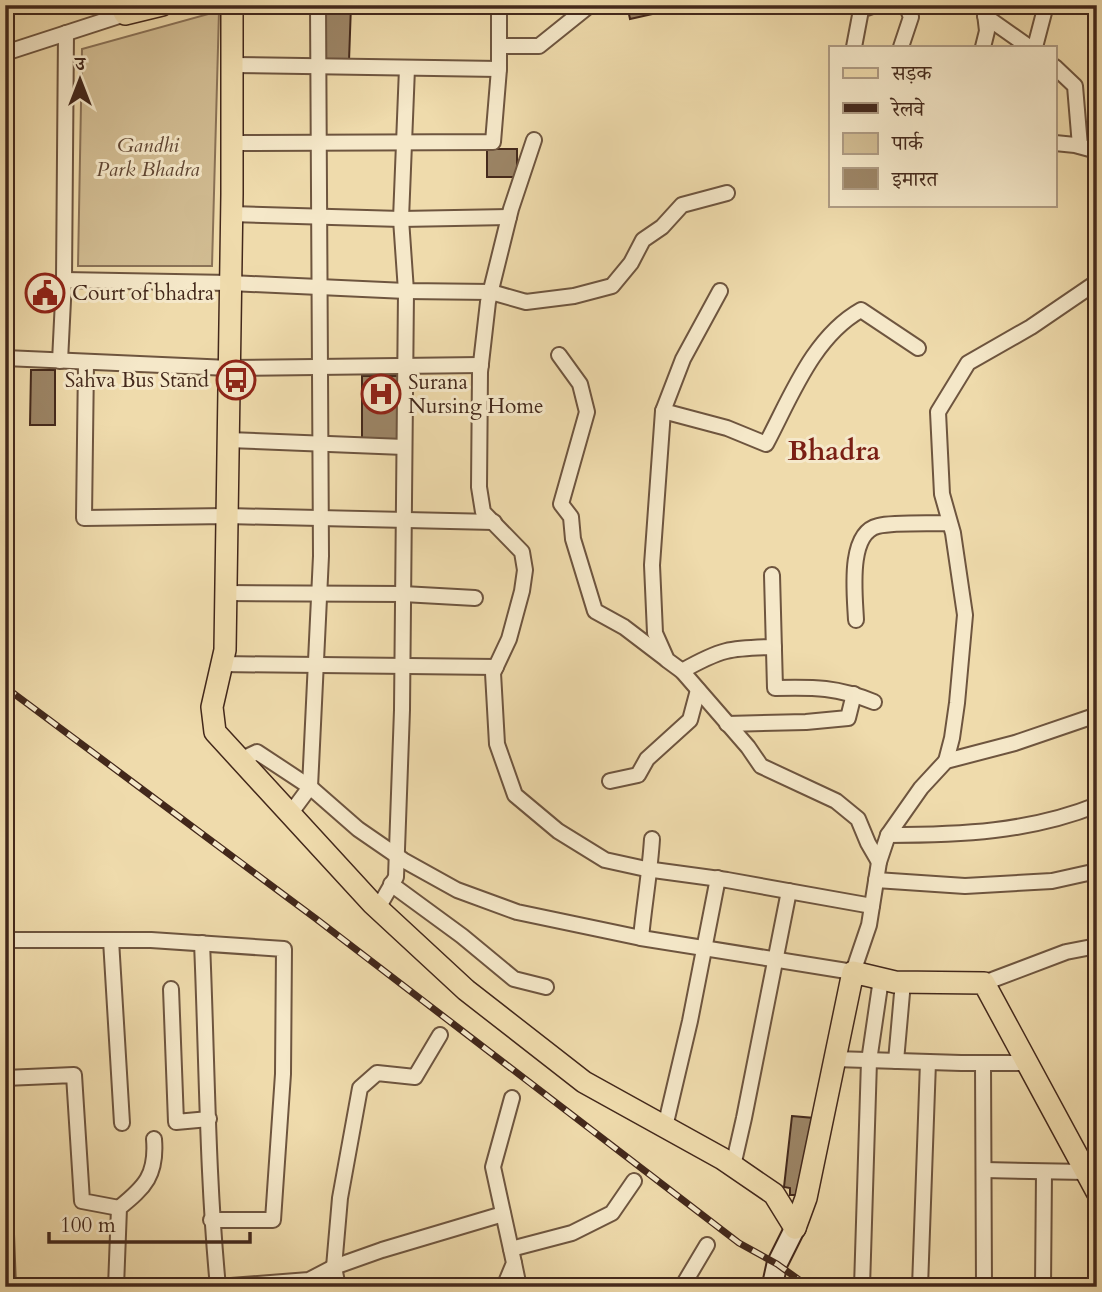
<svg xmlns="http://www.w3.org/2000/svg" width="1102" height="1292" font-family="Cardo,'Noto Serif Devanagari',serif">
<rect width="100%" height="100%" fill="#efdbac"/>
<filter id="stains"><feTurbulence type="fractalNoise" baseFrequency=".00286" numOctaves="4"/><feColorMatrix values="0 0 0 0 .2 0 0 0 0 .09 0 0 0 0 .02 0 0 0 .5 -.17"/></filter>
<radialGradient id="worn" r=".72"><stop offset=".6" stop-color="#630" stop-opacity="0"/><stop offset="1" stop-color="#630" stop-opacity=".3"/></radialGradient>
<path fill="#d2bd93" stroke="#8a7257" stroke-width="2" d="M219 11 212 266H78L82 49Z"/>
<g fill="#9c8566" stroke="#43281b" stroke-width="2">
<path d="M326 5H351L349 61H324Z"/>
<path d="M627 5H655L657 13 630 19Z"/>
<rect x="487" y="149" width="30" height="28"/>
<path d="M31 370H55V425H30Z"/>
<rect x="362" y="376" width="38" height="64"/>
<path d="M792 1116 814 1118 805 1190 797 1189 796 1195H790V1188L784 1187Z"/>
</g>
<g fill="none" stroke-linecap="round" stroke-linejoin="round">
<defs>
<g id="minor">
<path d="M985 16 1029 47"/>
<path d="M499 46H539L590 5"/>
<path d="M854 47 861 10 875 5"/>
<path d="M901 47 911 17 906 5"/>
<path d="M983 47 987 31 984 5"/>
<path d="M1035 47 1046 5"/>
<path d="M5 53 125 14"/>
<path d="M232 65 499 69V5"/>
<path d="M1055 67 1075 86 1080 146"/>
<path d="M534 140 511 209 488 302 480 372 479 487 483 512 522 552 525 570 522 591 509 639 493 673 497 744 515 795 558 831 605 860 646 869 727 880 872 906"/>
<path d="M232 143 493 142 499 69"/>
<path d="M1055 143 1075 145 1097 151"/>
<path d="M231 214 401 219 509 217"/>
<path d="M64 280 230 283 406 291 491 292 526 302 574 296 612 286 631 263 643 240 662 227 682 205 727 193"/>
<path d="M720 291 683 359 663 411 652 565 655 633 667 660 682 671 748 747 761 766 836 801 858 819 868 843 879 862"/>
<path d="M559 355 580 384 587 412 561 504 571 517 573 539 595 611 624 627 666 659"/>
<path d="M5 358 229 368 481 365"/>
<path d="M60 361 64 280 66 33"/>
<path d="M86 363 84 518 227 516 494 522"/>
<path d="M663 411 727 428 766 444C791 397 813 337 861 310L918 348"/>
<path d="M228 440 404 447"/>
<path d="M772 575 775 688C815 687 837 687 874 702"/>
<path d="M226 593 403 594 475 598"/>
<path d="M856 620C855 596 847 533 878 526 895 522 931 524 949 523"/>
<path d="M221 664 496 667"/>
<path d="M682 671C721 649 729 648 774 647"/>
<path d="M727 724 806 722 848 718 854 694"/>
<path d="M240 760 257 752 310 787 358 829 403 860 457 890 517 912 641 938 853 972 869 925 879 862 888 835 921 788 946 761 1015 743 1097 715"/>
<path d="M946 761 952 738 957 703 965 615 953 533 942 494 938 412 968 363 1031 327 1097 282"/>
<path d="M610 781 638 775 647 759 690 720 698 690"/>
<path d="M290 814 310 787 321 556 318 5"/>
<path d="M888 835C960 835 1030 832 1097 805"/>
<path d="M876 880 965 886 1052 881 1097 871"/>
<path d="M391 884 462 936 514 979 546 987"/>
<path d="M378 908 396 877 402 710 406 291 401 219 407 68"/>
<path d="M641 938C644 905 650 872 652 839"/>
<path d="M5 940H151L284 949 283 1074 273 1220H211"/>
<path d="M111 940 122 1123"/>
<path d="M202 943C207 1058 207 1173 218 1287"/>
<path d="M984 983 1066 952 1097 946"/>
<path d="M171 989 176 1122 209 1119"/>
<path d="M835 1059 961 1063H1027"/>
<path d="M896 1061 903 982"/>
<path d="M983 1063 984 1287"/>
<path d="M5 1078 74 1075 82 1201 119 1208"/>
<path d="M665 1127 690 1021 718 878"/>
<path d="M733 1166 744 1118 789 891"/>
<path d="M984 1170 1086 1172"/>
<path d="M5 1208 8 1287"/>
<path d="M511 1249 572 1233 612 1213 634 1181"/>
<path d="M514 1263 519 1287"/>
<path d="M116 1287 119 1208C145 1187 157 1175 154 1139"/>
<path d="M218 1287 309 1280 334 1267 382 1250 503 1214"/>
<path d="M338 1287 334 1267 340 1198 360 1088 377 1073 415 1077 440 1035"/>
<path d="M504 1287 514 1263 493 1167 512 1098"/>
<path d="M682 1287 707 1245"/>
<path d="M862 1287 869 1061 881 979"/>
<path d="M920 1287 928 1062"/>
<path d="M1043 1287 1044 1172"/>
</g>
<path id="secondary" d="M772 1287 777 1264 795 1228"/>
<g id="primary">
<path d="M120 5 125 14 162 5"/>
<path d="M232 5V194L225 650 212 707 215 732 372 903 466 990 584 1082 723 1159 774 1194 795 1228"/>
<path d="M795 1228 806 1198 853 972 895 982 984 983 1097 1192"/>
</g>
</defs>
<use href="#minor" stroke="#6e553f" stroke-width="18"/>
<use href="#secondary" stroke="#43281b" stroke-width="23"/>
<use href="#primary" stroke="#43281b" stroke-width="24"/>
<use href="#minor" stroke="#f5e8c9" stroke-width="14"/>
<use href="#secondary" stroke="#f5e8c9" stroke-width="19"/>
<use href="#primary" stroke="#efdbac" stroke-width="21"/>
<defs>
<path id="rail" d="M5 687 315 918 739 1243 777 1264 809 1287"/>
</defs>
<use href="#rail" stroke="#43281b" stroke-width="7"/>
<use href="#rail" stroke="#f5e8c9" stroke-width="4.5" stroke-dasharray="13" stroke-linecap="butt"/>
</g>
<defs>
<symbol id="civic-ring" viewBox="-11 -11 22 22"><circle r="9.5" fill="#f5e8c9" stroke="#8f2418" stroke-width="1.5"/><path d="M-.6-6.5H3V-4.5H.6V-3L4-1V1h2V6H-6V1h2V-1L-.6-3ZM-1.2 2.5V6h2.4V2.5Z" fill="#8f2418"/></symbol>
<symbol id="bus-ring" viewBox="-11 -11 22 22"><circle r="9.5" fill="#f5e8c9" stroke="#8f2418" stroke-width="1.5"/><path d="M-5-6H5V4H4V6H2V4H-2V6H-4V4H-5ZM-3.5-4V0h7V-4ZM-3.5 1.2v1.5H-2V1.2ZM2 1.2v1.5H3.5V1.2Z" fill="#8f2418"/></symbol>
<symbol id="hospital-ring" viewBox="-11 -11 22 22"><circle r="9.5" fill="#f5e8c9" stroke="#8f2418" stroke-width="1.5"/><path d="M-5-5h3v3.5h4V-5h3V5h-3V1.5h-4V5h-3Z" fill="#8f2418"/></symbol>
</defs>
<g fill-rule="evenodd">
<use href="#civic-ring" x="23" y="271" width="44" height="44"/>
<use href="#bus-ring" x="214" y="358" width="44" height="44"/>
<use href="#hospital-ring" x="359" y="372" width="44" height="44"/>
</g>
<g text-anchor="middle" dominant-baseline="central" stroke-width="6" stroke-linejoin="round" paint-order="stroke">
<g font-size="21" font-style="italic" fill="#604633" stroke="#f5e8c9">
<text x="148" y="145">Gandhi<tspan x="148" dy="24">Park Bhadra</tspan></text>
</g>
<g font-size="21" fill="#43281b" stroke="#f5e8c9" text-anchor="start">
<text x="72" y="293">Court of bhadra</text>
<text x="209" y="380" text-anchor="end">Sahva Bus Stand</text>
<text x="408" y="382">Surana<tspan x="408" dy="24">Nursing Home</tspan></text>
</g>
<g font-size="28" font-weight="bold" fill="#7a1f14" stroke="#f5e8c9">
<text x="834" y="451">Bhadra</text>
</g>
</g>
<rect width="1102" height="1292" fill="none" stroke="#efdbac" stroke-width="28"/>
<rect x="7" y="7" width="1088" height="1278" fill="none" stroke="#43281b" stroke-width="3.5"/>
<rect x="14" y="14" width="1074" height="1264" fill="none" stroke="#43281b" stroke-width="2"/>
<rect x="829" y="46" width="228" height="161" fill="#f5e8c9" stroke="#ae9b83" stroke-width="2"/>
<rect x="843" y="68" width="35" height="10" fill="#efdbac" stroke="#ae9b83" stroke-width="2"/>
<text x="892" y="80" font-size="21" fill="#43281b">सड़क</text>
<rect x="843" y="103" width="35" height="10" fill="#43281b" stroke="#ae9b83" stroke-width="2"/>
<text x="892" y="116" font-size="21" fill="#43281b">रेलवे</text>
<rect x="843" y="133" width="35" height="21" fill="#d2bd93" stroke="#ae9b83" stroke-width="2"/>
<text x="892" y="150" font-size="21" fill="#43281b">पार्क</text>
<rect x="843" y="168" width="35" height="21" fill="#9c8566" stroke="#ae9b83" stroke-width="2"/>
<text x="892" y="186" font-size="21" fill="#43281b">इमारत</text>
<g transform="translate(80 80)" stroke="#f5e8c9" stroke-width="5" paint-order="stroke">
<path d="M0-5L12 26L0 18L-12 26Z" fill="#43281b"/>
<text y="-10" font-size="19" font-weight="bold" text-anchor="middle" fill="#43281b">उ</text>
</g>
<path d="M49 1232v10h201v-10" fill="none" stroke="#43281b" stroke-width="3.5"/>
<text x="60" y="1232" font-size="21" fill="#43281b" stroke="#f5e8c9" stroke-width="5" paint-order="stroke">100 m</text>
<rect width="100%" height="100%" filter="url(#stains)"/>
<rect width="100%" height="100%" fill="url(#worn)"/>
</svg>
